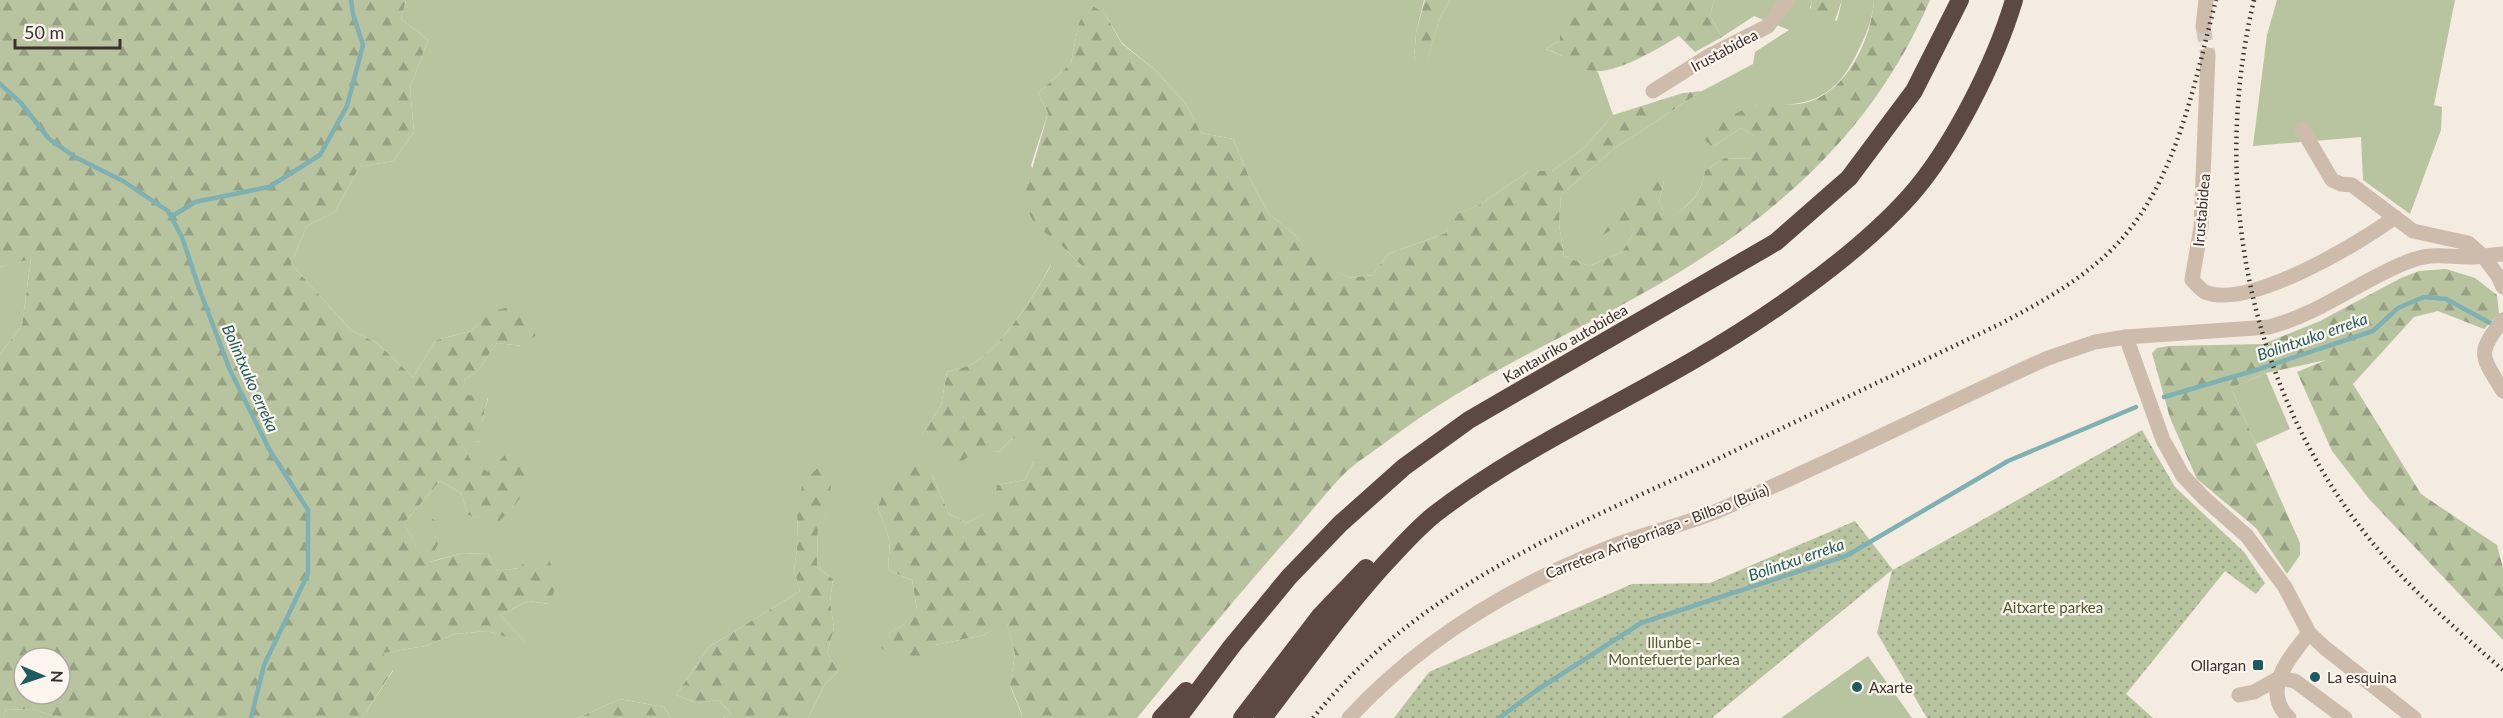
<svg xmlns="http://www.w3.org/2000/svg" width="2503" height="718" font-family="Lato,sans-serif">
<defs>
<pattern id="forest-firs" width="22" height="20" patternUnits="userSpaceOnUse" patternTransform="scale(1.5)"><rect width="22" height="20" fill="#b8c4a0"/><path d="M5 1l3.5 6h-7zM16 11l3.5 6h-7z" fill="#97a083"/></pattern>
<pattern id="park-dots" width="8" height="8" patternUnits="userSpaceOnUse" patternTransform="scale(1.5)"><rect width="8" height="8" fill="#b8c4a0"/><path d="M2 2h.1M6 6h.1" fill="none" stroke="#97a083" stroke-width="1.8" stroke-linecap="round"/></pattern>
</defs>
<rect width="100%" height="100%" fill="#f4ebe1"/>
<g fill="#b8c4a0">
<path d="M406 0H1424L1416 32 1414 61 1427 60 1439 20 1450 0H1584V16L1560 40 1546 49 1598 72 1613 115 1584 148 1552 171H1529L1481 204 1451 217 1446 233 1388 254 1373 275 1350 278 1317 263 1295 235 1269 214 1249 177 1233 139 1201 133 1186 104 1154 69 1122 43 1105 14 1078 27 1071 63 1038 93 1048 113 1031 165 1061 245 1083 267 1051 264C1037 292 999 352 970 365 963 368 954 370 947 372L941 406 922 434 999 452 1013 438H1035V459L1025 480 997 485 993 510 967 523 949 514 932 475 878 508 890 541 888 570 912 580 917 610 903 625 876 641 935 645 984 635 1006 619 1015 654 1010 686 1022 715 1021 718H808L825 684 838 671 827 653 834 628 830 601 833 579 817 567 818 524 827 513 797 512 798 539 794 571 800 591 709 647 676 695 697 703 719 700 731 714 723 718H671L664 707 620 699 578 718H362L393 671 382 653 425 646 455 634 487 631 525 642 500 615 528 601 549 604 519 568 497 571 488 554 463 553 429 562 437 546 420 554 404 523 440 481 461 493 468 515 498 522 519 500 471 460 461 443 482 441V422L488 398 466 396 464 380 477 371 497 343 522 346 490 312 471 331 436 340 413 377 377 343 351 330 291 264 307 226 335 212 359 167 393 161 414 132 410 88 428 40 401 19Z"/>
<path d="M1714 0H1812L1810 8 1837 21 1842 0H1874C1873 18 1867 33 1859 49 1836 99 1810 107 1757 105L1712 147 1741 128 1762 140 1749 159 1724 158 1705 171C1700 198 1689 204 1668 220L1659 202 1664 181 1603 235 1628 220 1634 232 1622 252 1589 266 1564 256 1559 224 1561 195 1615 148 1702 91 1753 64 1755 52 1789 30 1754 16 1722 37 1710 16Z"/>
<path d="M2277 0H2455L2434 105 2442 107 2441 130 2410 214 2363 180 2361 137 2253 146 2267 35Z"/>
<path d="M31 258 22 325 0 354V267Z"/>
<path d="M2266 373 2290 429 2256 444 2231 388Z"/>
<path d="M1868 656 1912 718H1781Z"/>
<path d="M32 709 60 718H3L6 710Z"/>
</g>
<g fill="url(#forest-firs)" fill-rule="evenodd">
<path d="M0 0H406L401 19 428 40 410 88 414 132 393 161 359 167 335 212 307 226 291 264 351 330 377 343 413 377 436 340 471 331 489 312 513 306 536 335 522 346 497 343 477 371 464 380 467 395 488 397 482 422V441L462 444 471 460 488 472 509 451 531 470 519 500 498 523 468 515 461 493 440 481 404 523 420 553 431 518 450 529 437 546 430 562 463 553 488 554 497 571 519 568 533 553 550 562 557 581 550 604 528 601 500 615 526 643 487 631 455 634 425 646 383 653 393 670 362 718H60L32 709 6 710 3 718H0V354L22 325 31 259 0 267ZM24 658H60V694H24Z"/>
<path d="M1425 0H1450L1439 20 1427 61H1414L1416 32Z"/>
<path d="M1584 0H1714L1710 16 1722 37 1695 52 1679 36C1659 48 1611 78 1588 70 1574 64 1561 54 1546 49L1560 40V20L1584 16Z"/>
<path d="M1812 0H1842L1830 35C1818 25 1808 17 1812 0Z"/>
<path d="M1874 0H1930C1861 160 1737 246 1588 323 1517 359 1449 394 1386 442 1373 452 1358 461 1346 472 1327 491 1310 513 1292 534 1238 594 1188 656 1137 718H1021L1022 714 1010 685 1015 654 1006 620 984 635 935 645 919 663 891 658 875 641 903 625 917 609 912 580 888 570 890 541 878 508 891 472 917 459 932 475 949 514 967 523 992 510 997 485 1025 480 1035 459V438H1013L999 452 979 449 961 462 938 454 922 434 941 406 947 372C954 370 963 368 970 365 999 352 1037 292 1052 263L1083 267 1061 245 1035 225 1023 201 1048 113 1038 93 1071 63 1078 27 1087 2 1105 14 1122 44 1154 69 1186 104 1201 133 1233 139 1249 177 1269 214 1295 235 1317 262 1350 278 1373 275 1388 254 1446 233 1450 217 1481 204 1529 171H1552L1584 148 1613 115 1683 93 1702 91 1615 148 1561 195 1559 224 1564 256 1589 266 1622 252 1634 232 1628 221 1603 235 1602 216C1623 196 1635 186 1664 180L1659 202 1668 219C1690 204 1700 198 1705 171L1724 158 1749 159 1761 140 1741 128 1712 147 1702 137C1718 125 1737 109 1758 105 1774 102 1791 107 1808 102 1847 91 1872 38 1874 0Z"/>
<path d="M2446 269 2475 278 2497 295 2499 314 2484 329 2438 311 2414 317 2353 384 2421 494 2497 545 2503 568V640L2370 500 2332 451 2297 372 2326 360 2266 373 2231 388 2300 543V555L2287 574 2256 528 2197 479 2170 418 2152 353 2157 348 2169 346 2263 344 2320 321 2401 278 2419 271Z"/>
<path d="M819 467 831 486 827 513 818 525 817 567 833 579 830 601 834 628 827 653 838 671 825 684 808 718H723L731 714 719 700 697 703 676 695 709 647 800 591 794 571 798 539 797 512 803 481Z"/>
<path d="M620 699 664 707 671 718H578Z"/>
</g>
<path fill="url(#park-dots)" d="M2142 430 2175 487 2244 552 2265 583 2256 594 2225 571 2126 694 2153 718H1927L1877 633 1892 570 1712 718H1394L1429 672 1632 584 1710 583 1855 521 1893 570Z"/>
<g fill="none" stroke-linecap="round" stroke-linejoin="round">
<g stroke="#7fb0b2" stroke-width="4.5">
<path d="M0 84 21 103 49 139 75 157 123 181 168 211 182 237 200 291 230 370 269 449 308 510V574L264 665 251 718"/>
<path d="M171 217 195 202 269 187 320 155 347 106 363 45 353 14 351 0"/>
<path d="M2164 397 2256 370 2373 331 2398 308 2424 297 2446 299 2492 324"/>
<path d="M1499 718 1537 690 1641 623 1846 556 2008 461 2136 407"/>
</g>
<path stroke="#cfc6bd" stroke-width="15" stroke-dasharray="15 8" stroke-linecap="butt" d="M2203 26 2208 55"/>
<g stroke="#cdbbac" stroke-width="15">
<path d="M2203 26 2206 0"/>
<path d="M2208 55 2201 227 2192 280C2196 284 2201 290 2205 292 2249 310 2360 243 2395 217"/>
<path d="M1653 91 1707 57 1768 26 1787 0"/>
<path d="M2302 129 2332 180 2341 184 2352 185 2413 231 2468 243 2483 256 2498 276 2503 287"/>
<path d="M2503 320C2476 354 2481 355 2503 391"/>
<path d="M2126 337 2163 440 2183 476 2205 499 2247 536 2285 587 2309 633 2325 648 2414 718"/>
<path d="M2279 678 2295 681 2345 718"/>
<path d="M2239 695 2254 692 2279 678"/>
<path d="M1349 718C1421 640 1509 587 1608 548 1643 534 1680 526 1715 512 1827 464 1937 408 2048 358L2095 342 2126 337 2269 327C2320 314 2359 281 2407 262 2431 252 2446 257 2471 257 2481 257 2492 255 2503 254"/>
<path d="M2289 718C2260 690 2290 657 2309 633"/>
</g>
<g stroke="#5c4a42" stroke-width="18">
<path d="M1161 718 1186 691"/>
<path d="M1178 718 1232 646 1289 577 1340 524 1404 467 1469 420 1776 242 1849 178 1914 91 1960 0"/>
<path d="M1242 718 1320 616 1366 568"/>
<path d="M1263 718C1302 667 1339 615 1382 567 1399 549 1415 530 1435 514 1514 453 1606 411 1692 361 1763 320 1854 258 1909 197 1952 149 1996 61 2014 0"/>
</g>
<g stroke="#3b302b" stroke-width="4.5" stroke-dasharray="1.5 4.5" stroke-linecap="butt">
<path d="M2254 0C2209 189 2250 396 2376 547 2414 593 2458 631 2503 670"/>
<path d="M1313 718C1418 589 1559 533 1705 465 1803 418 1902 371 2000 324 2038 304 2076 283 2107 254 2176 190 2193 87 2216 0"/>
</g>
</g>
<g fill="#1f5a5e" stroke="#fbf5ee" stroke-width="2">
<rect x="2252" y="659" width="12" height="12" rx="3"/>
<circle cx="2315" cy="677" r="6"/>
<circle cx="1857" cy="687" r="6"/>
</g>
<g text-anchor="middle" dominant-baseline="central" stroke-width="4.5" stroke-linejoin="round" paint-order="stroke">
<g font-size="15" fill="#3b302b" stroke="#fbf5ee">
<text transform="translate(1724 50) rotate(-28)">Irustabidea</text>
<text transform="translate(2201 210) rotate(-85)">Irustabidea</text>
<text transform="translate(1565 343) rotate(-30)">Kantauriko autobidea</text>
<text transform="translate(1657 531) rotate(-21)">Carretera Arrigorriaga - Bilbao (Buia)</text>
</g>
<g font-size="15" fill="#4a5a2e" stroke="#fbf5ee">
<text x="2053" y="607">Aitxarte parkea</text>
<text x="1674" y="642">Illunbe -<tspan x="1674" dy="17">Montefuerte parkea</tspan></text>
</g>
<g font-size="15" fill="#3b302b" stroke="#fbf5ee" text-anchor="start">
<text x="2246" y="665" text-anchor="end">Ollargan</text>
<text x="2327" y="677">La esquina</text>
<text x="1869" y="687">Axarte</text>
</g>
<g font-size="16" font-style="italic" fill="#1f5a5e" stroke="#fbf5ee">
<text transform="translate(2312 336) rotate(-19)">Bolintxuko erreka</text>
<text transform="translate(251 378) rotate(66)">Bolintxuko erreka</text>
<text transform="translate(1796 559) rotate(-19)">Bolintxu erreka</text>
</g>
</g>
<g transform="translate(42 676) rotate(92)"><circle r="28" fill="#fbf5ee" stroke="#aea6a0" stroke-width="1.5"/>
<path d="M0-4.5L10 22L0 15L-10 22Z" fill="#1f5a5e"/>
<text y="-9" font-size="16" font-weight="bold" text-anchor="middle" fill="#3b302b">N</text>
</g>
<path d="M15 39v9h105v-9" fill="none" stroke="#3b302b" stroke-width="3"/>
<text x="24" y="39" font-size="18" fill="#3b302b" stroke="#fbf5ee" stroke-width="4.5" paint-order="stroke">50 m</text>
</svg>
